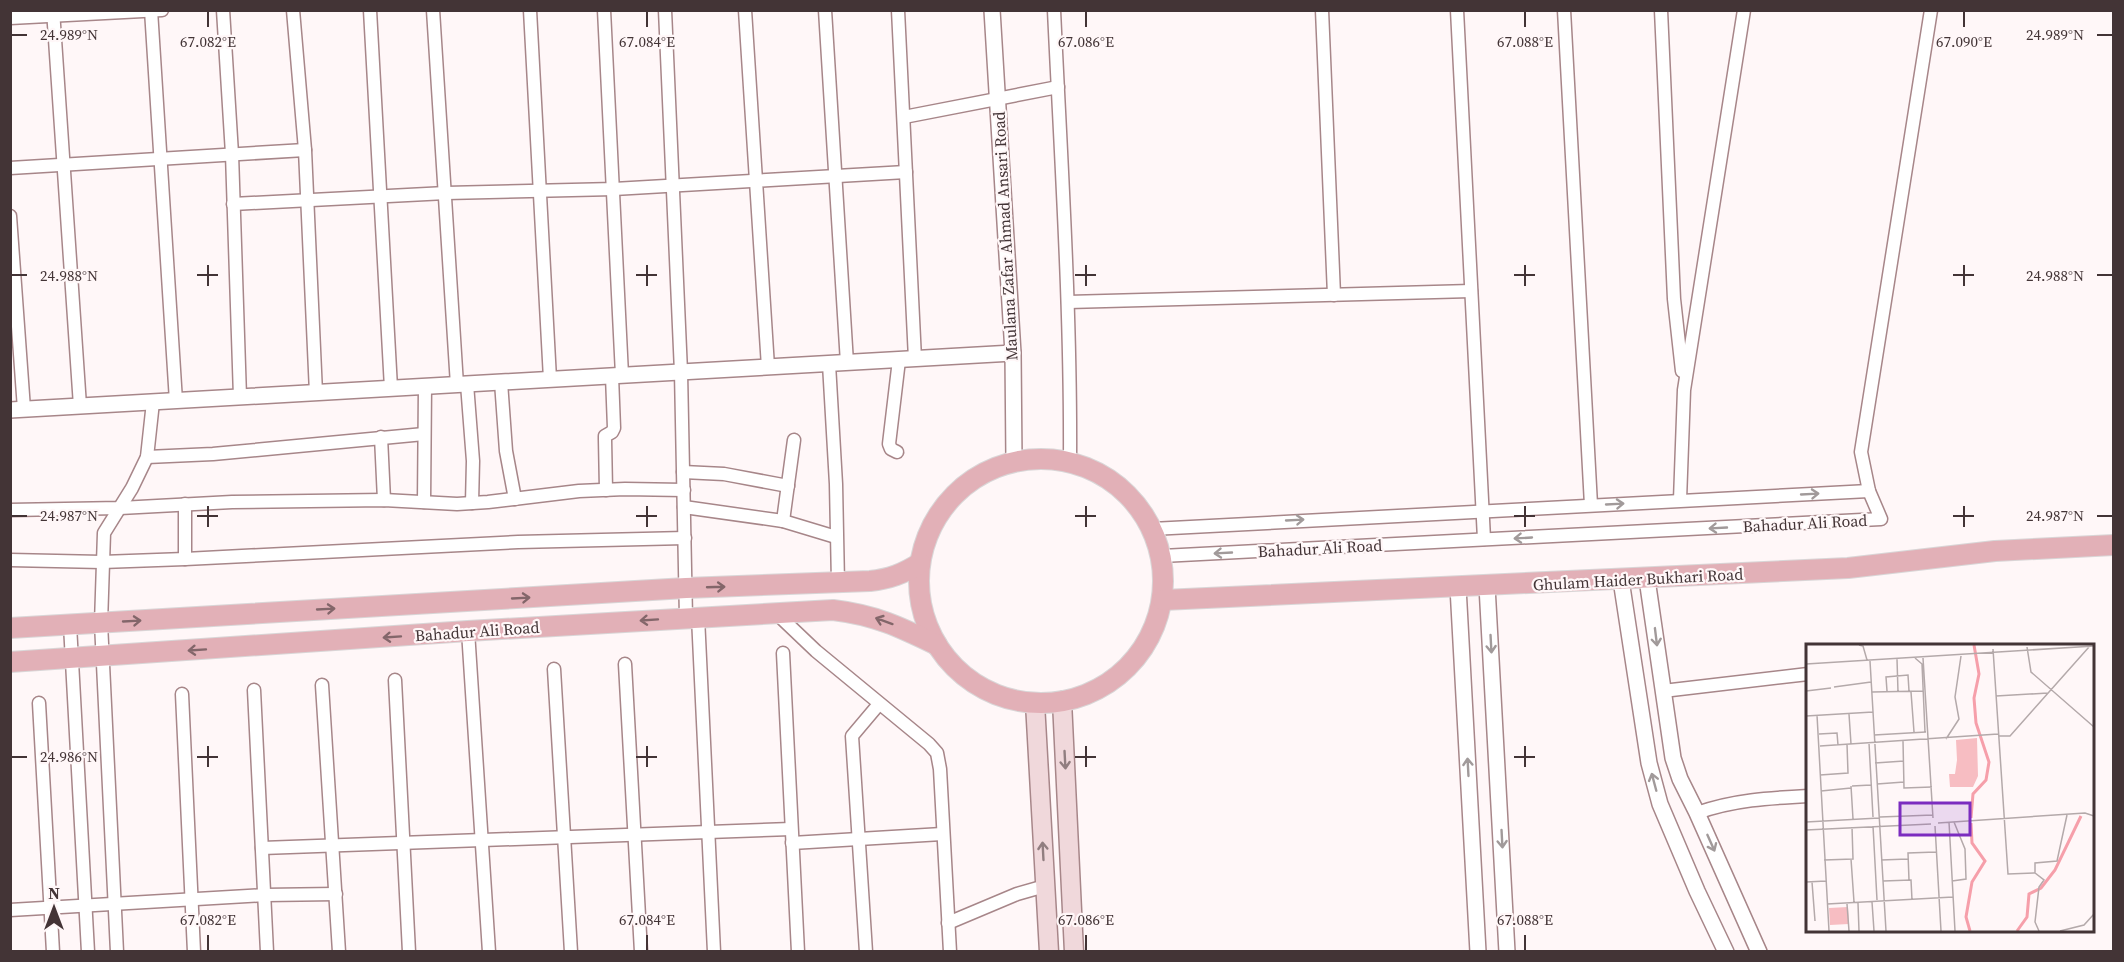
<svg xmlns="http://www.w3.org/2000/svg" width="2124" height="962" font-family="'Source Serif 4',serif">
<rect width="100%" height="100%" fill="#fff7f8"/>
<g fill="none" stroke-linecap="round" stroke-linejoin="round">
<defs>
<g id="minor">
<path d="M53 10 80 406"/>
<path d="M151 10 176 401"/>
<path d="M223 10 232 154 240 397"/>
<path d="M293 10 305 150 316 393"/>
<path d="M370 10 391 388"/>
<path d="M433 10 457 385"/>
<path d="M530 10 550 379"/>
<path d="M604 10 622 375"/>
<path d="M665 10 681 372 686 618"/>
<path d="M745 10 768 367"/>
<path d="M825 10 847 363"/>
<path d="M898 10 915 359"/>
<path d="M1054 10C1061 161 1071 311 1070 462"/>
<path d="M1322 10 1334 295"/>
<path d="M1457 10 1484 539"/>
<path d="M1564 10 1591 505"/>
<path d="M1661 10 1674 299 1682 371"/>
<path d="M10 18 162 10"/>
<path d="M904 117 1058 87"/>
<path d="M10 168 305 150"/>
<path d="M233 204 446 193 614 189 906 172"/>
<path d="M10 216 24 409"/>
<path d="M1068 302 1471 291"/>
<path d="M829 364 836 484 838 583"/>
<path d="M501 382 506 451 515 499"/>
<path d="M467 384 473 461 472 503"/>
<path d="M381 437 384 500"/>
<path d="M897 452 891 449 889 444 899 360"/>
<path d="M147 457 213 454 424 434"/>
<path d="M683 472 724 474 788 486"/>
<path d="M606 490 605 439V436L612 432 614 428 612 376"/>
<path d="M1680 500 1684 390 1744 10"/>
<path d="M424 502 425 386"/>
<path d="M185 504V559"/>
<path d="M684 507 783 521 836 537"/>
<path d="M10 510 120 508 232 502 384 500 457 504 488 502 579 491 625 489 684 490"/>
<path d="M783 521 794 440"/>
<path d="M1152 529 1869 491"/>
<path d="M1162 556 1881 519 1869 491 1861 452 1931 10"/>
<path d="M10 560 102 562 185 559 518 542 685 538"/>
<path d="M775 612 816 651 929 744 937 753 940 769 950 952"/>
<path d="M698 617 714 952"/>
<path d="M70 625 88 952"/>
<path d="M468 631 489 952"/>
<path d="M783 653 798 952"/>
<path d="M625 664 641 952"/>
<path d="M554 669 571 952"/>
<path d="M395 680 409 952"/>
<path d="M322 685 339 952"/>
<path d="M254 690 267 952"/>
<path d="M1663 691 1808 674"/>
<path d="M182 694 194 952"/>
<path d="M39 703 53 952"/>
<path d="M1697 813C1733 800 1769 798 1808 796"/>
<path d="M792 843 942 834"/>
<path d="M262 848 791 829"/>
<path d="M10 910 265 895 336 894"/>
<path d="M948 923 1017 894 1045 886"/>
<path d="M117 952 101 623 104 533 132 488 147 457 153 402"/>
<path d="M866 952 852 736 879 704"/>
</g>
<g id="tertiary">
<path d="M992 10 1013 353 1014 461"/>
<path d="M10 410 1013 353"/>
<path d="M1647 579 1673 758 1680 779 1697 813 1759 952"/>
<path d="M1621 580 1649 763 1660 804 1697 891 1726 952"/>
<path d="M1487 586 1507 952"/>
<path d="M1458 587 1478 952"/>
</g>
<g id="secondary">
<path d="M1062 701 1074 952"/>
<path d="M1035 703 1049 952"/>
</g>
<g id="primary">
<circle cx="1041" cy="581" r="122"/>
<path d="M1163 600 1848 568 1995 551 2114 545"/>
<path d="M10 628 686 588 870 581C889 579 903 574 920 563"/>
<path d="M10 662 468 631 833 610C875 615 900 627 937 645"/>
</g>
</defs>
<use href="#minor" stroke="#a78689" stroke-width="15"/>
<use href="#tertiary" stroke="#a78689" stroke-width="18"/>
<use href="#secondary" stroke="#a78689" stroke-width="21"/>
<use href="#primary" stroke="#d9d6d7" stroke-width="22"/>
<use href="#minor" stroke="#fff" stroke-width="12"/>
<use href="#tertiary" stroke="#fff" stroke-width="15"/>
<use href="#secondary" stroke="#f0d8db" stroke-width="18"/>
<use href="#primary" stroke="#e2b0b7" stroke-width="20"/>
</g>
<defs><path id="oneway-shaft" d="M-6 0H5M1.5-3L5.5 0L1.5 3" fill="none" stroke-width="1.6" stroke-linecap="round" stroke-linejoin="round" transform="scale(1.5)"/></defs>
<g stroke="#a19a9a">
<use href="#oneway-shaft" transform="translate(1810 494) rotate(-3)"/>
<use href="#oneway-shaft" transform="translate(1615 504) rotate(-3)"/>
<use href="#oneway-shaft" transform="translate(1295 520) rotate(-3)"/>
<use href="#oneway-shaft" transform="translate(1718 528) rotate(177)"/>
<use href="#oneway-shaft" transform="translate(1523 538) rotate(177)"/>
<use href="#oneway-shaft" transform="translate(1223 553) rotate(177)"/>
<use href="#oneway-shaft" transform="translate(1656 637) rotate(83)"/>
<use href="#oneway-shaft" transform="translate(1491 644) rotate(87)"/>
<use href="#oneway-shaft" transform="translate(1468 767) rotate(-93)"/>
<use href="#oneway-shaft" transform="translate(1654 782) rotate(-105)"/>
<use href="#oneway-shaft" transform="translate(1502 839) rotate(87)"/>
<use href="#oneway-shaft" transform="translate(1711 843) rotate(66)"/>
</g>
<g stroke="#83666a">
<use href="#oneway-shaft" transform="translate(716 587) rotate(-2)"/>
<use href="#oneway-shaft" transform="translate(521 598) rotate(-3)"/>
<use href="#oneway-shaft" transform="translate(326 609) rotate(-3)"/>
<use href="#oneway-shaft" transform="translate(649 620) rotate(176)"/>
<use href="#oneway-shaft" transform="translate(132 621) rotate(-3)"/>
<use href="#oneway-shaft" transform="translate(884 621) rotate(-160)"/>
<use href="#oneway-shaft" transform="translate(392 637) rotate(176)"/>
<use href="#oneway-shaft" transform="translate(197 650) rotate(176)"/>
</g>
<g stroke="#917e80">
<use href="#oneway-shaft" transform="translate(1065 760) rotate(87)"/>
<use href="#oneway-shaft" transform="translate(1043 851) rotate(-93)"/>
</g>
<path fill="none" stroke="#433436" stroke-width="2" d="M208 12V27M647 12V27M1086 12V27M1525 12V27M1964 12V27M12 35H27M2097 35H2112M208 265V286M647 265V286M1086 265V286M1525 265V286M1964 265V286M12 275H27M197 275H218M636 275H657M1075 275H1096M1514 275H1535M1953 275H1974M2097 275H2112M208 506V527M647 506V527M1086 506V527M1525 506V527M1964 506V527M12 516H27M197 516H218M636 516H657M1075 516H1096M1514 516H1535M1953 516H1974M2097 516H2112M208 746V767M647 746V767M1086 746V767M1525 746V767M12 757H27M197 757H218M636 757H657M1075 757H1096M1514 757H1535M208 935V950M647 935V950M1086 935V950M1525 935V950"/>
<g text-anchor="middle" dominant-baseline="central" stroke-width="4.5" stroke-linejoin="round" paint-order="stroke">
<g font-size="16" fill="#433436" stroke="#fff7f8">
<text transform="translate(1005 236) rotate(-93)">Maulana Zafar Ahmad Ansari Road</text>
<text transform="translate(1805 523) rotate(-3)">Bahadur Ali Road</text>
<text transform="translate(1320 548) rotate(-3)">Bahadur Ali Road</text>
<text transform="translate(1638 579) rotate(-3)">Ghulam Haider Bukhari Road</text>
<text transform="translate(477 631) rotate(-4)">Bahadur Ali Road</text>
</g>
</g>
<g transform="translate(1806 644)">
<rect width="288" height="288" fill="#fff7f8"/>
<path d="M171 94 172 132 167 143H144L143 130H149L151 116 150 96ZM42 263 43 280 24 281 23 264Z" fill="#f7bdc2"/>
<path fill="none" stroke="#f69faa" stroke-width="3" d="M165 174 167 150 180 136 183 118 170 79 168 54 173 30 168 1M164 287 160 273 166 238 179 217 166 199 165 179M211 287 221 273 223 250 235 244 249 226 275 172"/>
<path fill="none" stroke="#b4a9aa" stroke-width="1.5" d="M53 1 57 2 61 16M221 3 225 28 288 83M187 5 202 230 229 229 238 236 233 243 229 278 233 287M109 14 116 20 119 88M117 14 127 174M91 15 92 48M64 17 80 287M0 20 288 2M28 43 65 38M0 47 25 44M81 47 80 33 102 31 103 47M66 48 117 47M105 48 108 88M190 52 242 49M43 70 45 100M11 71 23 287M0 72 67 68M13 90 31 89 32 101M68 91 120 88M193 92H204L283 3M140 95 153 75 149 53 155 12M97 97 98 144 126 143M63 99 67 173M14 102 192 90M69 119 98 117M14 131 42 129 41 100M71 140 98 138M45 142 47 175M46 142 65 141M15 147 45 144M74 173 127 171M0 178 73 174M143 178 149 287M132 179 279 169 288 172M67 182 71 256M129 182 135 287M0 186 125 180M45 215 48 258M18 216 47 215 46 183M75 216 102 215M229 229V219L251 217 261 171M103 236 102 209 130 208M77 237 105 236 106 256M146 237 160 235 159 205 148 178M0 238 20 237M6 238 9 277M66 258 68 287M52 259 53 287M21 260 147 253M41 260 43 287M254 287 278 281 288 270"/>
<path fill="#7b2cbf" fill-opacity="0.15" stroke="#7b2cbf" stroke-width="3" d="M94 159H164V191H94Z"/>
<rect width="288" height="288" fill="none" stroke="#433436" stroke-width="3"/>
</g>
<g font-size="15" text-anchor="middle" fill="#433436" stroke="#fff7f8" stroke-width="4.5" stroke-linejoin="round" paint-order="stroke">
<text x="69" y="40">24.989°N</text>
<text x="2055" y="40">24.989°N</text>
<text x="208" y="47">67.082°E</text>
<text x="647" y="47">67.084°E</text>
<text x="1086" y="47">67.086°E</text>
<text x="1525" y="47">67.088°E</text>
<text x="1964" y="47">67.090°E</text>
<text x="69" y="281">24.988°N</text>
<text x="2055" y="281">24.988°N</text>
<text x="69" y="521">24.987°N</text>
<text x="2055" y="521">24.987°N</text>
<text x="69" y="762">24.986°N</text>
<text x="208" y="925">67.082°E</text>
<text x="647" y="925">67.084°E</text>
<text x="1086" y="925">67.086°E</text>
<text x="1525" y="925">67.088°E</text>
</g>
<rect width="2124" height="962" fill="none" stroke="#433436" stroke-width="24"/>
<g transform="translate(54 908)" stroke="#fff7f8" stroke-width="4.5" paint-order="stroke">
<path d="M0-4.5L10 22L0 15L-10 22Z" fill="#433436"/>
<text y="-9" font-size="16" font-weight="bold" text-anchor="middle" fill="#433436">N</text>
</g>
</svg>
